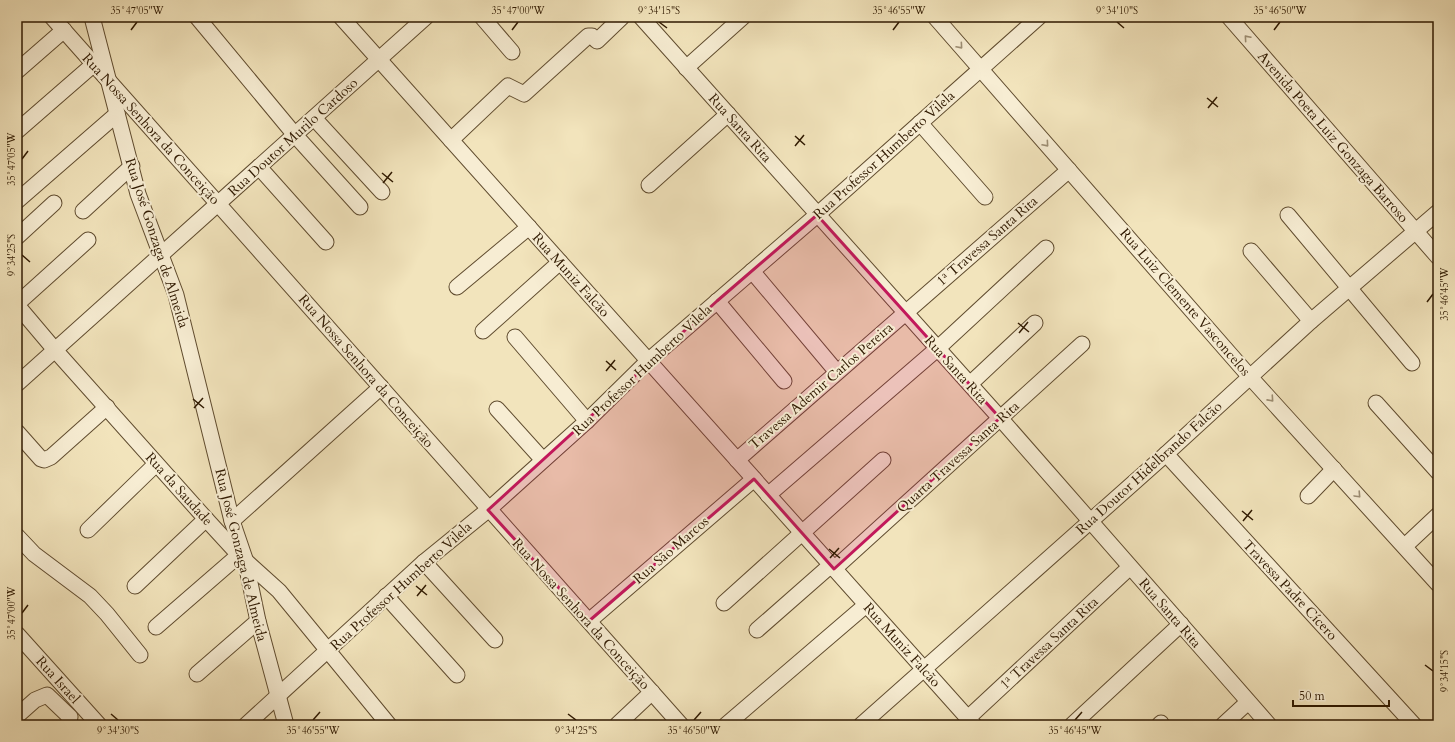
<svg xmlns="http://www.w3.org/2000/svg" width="1455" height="742" font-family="Cardo,serif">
<rect width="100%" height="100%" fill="#f2e4bc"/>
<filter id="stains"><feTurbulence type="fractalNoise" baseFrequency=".005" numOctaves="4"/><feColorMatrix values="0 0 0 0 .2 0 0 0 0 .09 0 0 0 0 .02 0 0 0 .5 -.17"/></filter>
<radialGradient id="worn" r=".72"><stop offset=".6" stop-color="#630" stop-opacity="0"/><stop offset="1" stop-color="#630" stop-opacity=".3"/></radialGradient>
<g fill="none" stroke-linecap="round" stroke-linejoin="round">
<defs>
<g id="minor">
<path d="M52 17 681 725"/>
<path d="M92 17 138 194 176 295 232 521 245 559 258 621 286 725"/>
<path d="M197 17 295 135 360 207"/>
<path d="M341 17 974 725"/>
<path d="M482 17 512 52"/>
<path d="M641 17 1000 418 1269 725"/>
<path d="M935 17 1250 377 1438 584"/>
<path d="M1229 17 1438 257"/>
<path d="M686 68 743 17"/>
<path d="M17 71 64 30"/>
<path d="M314 118 382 192"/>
<path d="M920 123 985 197"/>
<path d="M17 131 94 64"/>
<path d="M451 140 508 86 524 94 588 36H592L597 41 622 17"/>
<path d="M259 167 326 242"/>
<path d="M649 185 728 114"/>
<path d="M17 201 117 114"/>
<path d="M83 211 132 166"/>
<path d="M1288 215 1412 363"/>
<path d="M17 237 54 203"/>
<path d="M1251 251 1311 321"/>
<path d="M752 271 836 371"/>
<path d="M457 287 529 227"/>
<path d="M717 301 784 381"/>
<path d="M17 304 88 240"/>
<path d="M17 305 55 350 206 519 239 555 279 591 389 725"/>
<path d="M483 331 560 262"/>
<path d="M515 337 587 421"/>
<path d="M17 384 426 17"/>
<path d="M970 384 1035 323"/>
<path d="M1376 403 1438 472"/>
<path d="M497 409 543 460"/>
<path d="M17 432 41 459 44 460 51 457 107 407"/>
<path d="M1166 454 1414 725"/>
<path d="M737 460 1069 170"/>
<path d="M768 495 937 349 1046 248"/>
<path d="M1308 496 1334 469"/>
<path d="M232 521 381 387"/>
<path d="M88 530 156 464"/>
<path d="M17 536 34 554 90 596 107 614 140 655"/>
<path d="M1405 546 1438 515"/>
<path d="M424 562 495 640"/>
<path d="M834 569 1082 344"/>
<path d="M135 586 206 519"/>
<path d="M386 596 457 675"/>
<path d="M724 603 883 460"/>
<path d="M589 621 754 479"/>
<path d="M156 627 239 555"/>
<path d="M757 630 831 565"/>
<path d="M17 634 99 725"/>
<path d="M197 674 258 621"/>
<path d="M17 716 35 700 47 695 70 717 68 725"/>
<path d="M968 718 1130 567"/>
<path d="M246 725 424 562 488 510 587 421 648 361 817 215 1039 17"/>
<path d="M617 725 652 692"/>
<path d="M726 725 866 605"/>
<path d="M861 725 1166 454 1311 321 1438 212"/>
<path d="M1072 725 1181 624"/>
<path d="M1159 725 1161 723"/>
<path d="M1223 725 1248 702"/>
</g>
</defs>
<use href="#minor" stroke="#604c2f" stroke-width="17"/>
<use href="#minor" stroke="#f7edd3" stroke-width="15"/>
</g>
<defs><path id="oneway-chevron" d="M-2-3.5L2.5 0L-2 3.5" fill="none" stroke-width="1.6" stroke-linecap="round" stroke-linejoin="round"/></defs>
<g stroke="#9d8e74">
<use href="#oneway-chevron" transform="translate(1247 38) rotate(-131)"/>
<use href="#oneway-chevron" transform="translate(960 46) rotate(49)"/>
<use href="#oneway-chevron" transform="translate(1046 144) rotate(49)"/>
<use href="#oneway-chevron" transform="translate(1271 399) rotate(48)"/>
<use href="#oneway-chevron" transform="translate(1358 495) rotate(47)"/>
</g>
<path fill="#c2185b" fill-opacity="0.2" stroke="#c2185b" stroke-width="3" stroke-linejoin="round" d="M817 215 1000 418 834 569 754 479 589 621 488 510 717 301Z"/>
<path fill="none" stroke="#2f1900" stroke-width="1.5" d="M659 22 667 28M1117 22 1124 28M131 30 137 22M512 30 518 22M893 30 899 22M1274 30 1280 22M1207 98 1218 107M1208 108 1217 97M795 136 805 145M795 146 804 135M22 159 28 151M382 173 393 182M383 183 392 172M22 255 30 262M1427 302 1433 294M1018 323 1029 332M1019 333 1028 322M606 361 616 370M606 371 615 360M193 399 204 408M194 408 203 398M1242 511 1253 520M1243 521 1252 510M829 549 840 558M830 558 839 548M416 586 427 595M417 596 426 585M22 613 28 605M1425 665 1433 671M111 714 118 720M568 714 576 720M313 720 320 712M694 720 701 712M1075 720 1082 712"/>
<g text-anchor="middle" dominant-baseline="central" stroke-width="4" stroke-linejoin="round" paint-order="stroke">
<g font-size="14" fill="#2f1900" stroke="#f7edd3">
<text transform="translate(740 128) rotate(48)">Rua Santa Rita</text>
<text transform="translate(151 129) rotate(48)">Rua Nossa Senhora da Conceição</text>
<text transform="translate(293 137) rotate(-42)">Rua Doutor Murilo Cardoso</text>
<text transform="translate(1333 137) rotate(49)">Avenida Poeta Luiz Gonzaga Barroso</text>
<text transform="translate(884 155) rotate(-42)">Rua Professor Humberto Vilela</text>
<text transform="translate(987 241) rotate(-41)">1ª Travessa Santa Rita</text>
<text transform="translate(157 243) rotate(72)">Rua José Gonzaga de Almeida</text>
<text transform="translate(571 275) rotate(48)">Rua Muniz Falcão</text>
<text transform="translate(1185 302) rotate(49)">Rua Luiz Clemente Vasconcelos</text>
<text transform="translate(642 370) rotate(-43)">Rua Professor Humberto Vilela</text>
<text transform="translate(956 370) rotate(48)">Rua Santa Rita</text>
<text transform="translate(366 371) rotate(49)">Rua Nossa Senhora da Conceição</text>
<text transform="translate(821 386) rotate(-41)">Travessa Ademir Carlos Pereira</text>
<text transform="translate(958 457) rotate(-42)">Quarta Travessa Santa Rita</text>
<text transform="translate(1149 468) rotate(-42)">Rua Doutor Hidelbrando Falcão</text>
<text transform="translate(179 489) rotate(48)">Rua da Saudade</text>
<text transform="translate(671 550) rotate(-41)">Rua São Marcos</text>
<text transform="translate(241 555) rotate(76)">Rua José Gonzaga de Almeida</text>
<text transform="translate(401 586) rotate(-42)">Rua Professor Humberto Vilela</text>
<text transform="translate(1290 590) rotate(47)">Travessa Padre Cícero</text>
<text transform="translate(1170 613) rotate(49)">Rua Santa Rita</text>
<text transform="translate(581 614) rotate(48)">Rua Nossa Senhora da Conceição</text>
<text transform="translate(1049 643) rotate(-43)">1ª Travessa Santa Rita</text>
<text transform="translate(902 645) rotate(48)">Rua Muniz Falcão</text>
<text transform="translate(58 680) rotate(48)">Rua Israel</text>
</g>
</g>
<rect width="1455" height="742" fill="none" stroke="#f2e4bc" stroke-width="44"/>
<path d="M1293 700v6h96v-6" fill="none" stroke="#2f1900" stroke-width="2"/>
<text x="1299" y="700" font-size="12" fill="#2f1900" stroke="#f7edd3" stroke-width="3" paint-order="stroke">50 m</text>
<rect x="22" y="22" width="1411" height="698" fill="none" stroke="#2f1900" stroke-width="1.5"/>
<g font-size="10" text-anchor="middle" fill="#2f1900">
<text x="137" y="14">35°47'05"W</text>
<text x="518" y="14">35°47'00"W</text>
<text x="659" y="14">9°34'15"S</text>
<text x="899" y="14">35°46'55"W</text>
<text x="1117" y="14">9°34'10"S</text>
<text x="1280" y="14">35°46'50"W</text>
<text transform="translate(11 159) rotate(-90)" y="4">35°47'05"W</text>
<text transform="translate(11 255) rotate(-90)" y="4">9°34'25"S</text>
<text transform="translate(1444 294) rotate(-90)" y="4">35°46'45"W</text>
<text transform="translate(11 613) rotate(-90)" y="4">35°47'00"W</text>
<text transform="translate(1444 671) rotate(-90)" y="4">9°34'15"S</text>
<text x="118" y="734">9°34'30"S</text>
<text x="313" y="734">35°46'55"W</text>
<text x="576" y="734">9°34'25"S</text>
<text x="694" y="734">35°46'50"W</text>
<text x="1075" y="734">35°46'45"W</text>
</g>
<rect width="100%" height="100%" filter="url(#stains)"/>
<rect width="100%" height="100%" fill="url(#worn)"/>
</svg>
